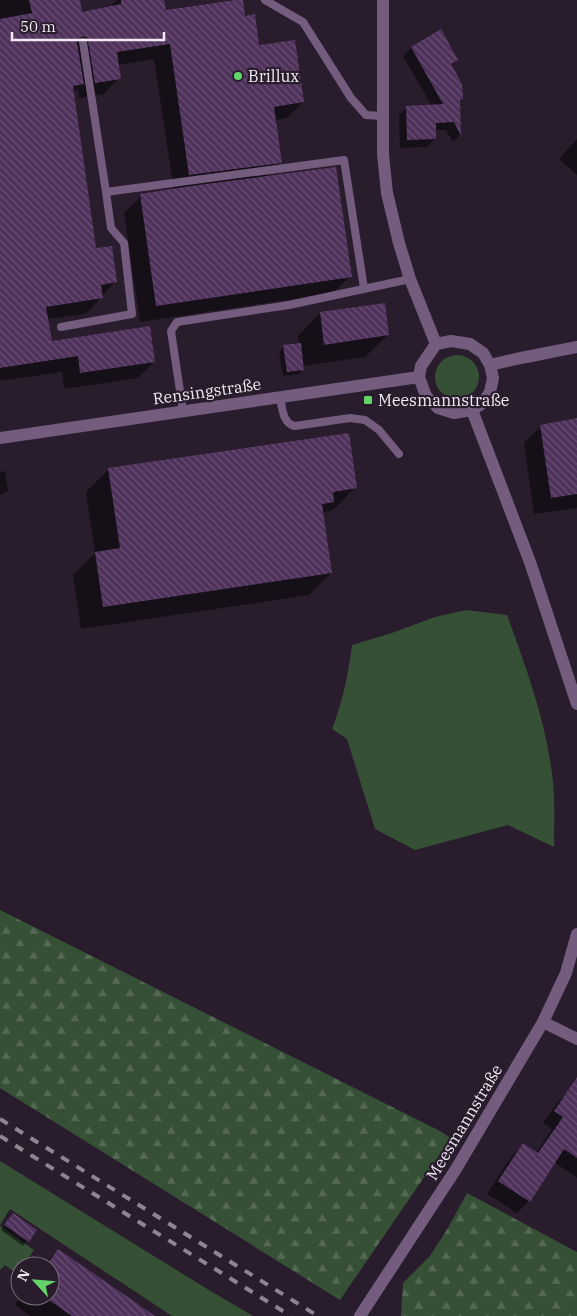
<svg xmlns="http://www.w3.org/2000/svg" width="577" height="1316" font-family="'IBM Plex Serif',serif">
<defs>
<pattern id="forest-firs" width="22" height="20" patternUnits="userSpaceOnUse" patternTransform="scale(1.25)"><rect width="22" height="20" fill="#365035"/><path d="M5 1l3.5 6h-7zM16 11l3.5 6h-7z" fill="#546953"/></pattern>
<pattern id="building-back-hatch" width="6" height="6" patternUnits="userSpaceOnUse" patternTransform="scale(1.25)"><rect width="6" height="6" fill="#4f325b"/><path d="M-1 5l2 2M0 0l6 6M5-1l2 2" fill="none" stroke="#695073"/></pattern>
</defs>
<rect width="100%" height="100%" fill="#291d2d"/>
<g fill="#365035">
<circle cx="457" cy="377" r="22"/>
<path d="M466 610 507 615C527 670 547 724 553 782 555 803 554 826 554 847L508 825 415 850 375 829 347 739 332 729C343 700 348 676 352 645L392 633 435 617Z"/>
<path d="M0 1161 204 1287 253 1316H172L10 1209 0 1225Z"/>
<path d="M0 1226 34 1250 23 1266H20V1271L18 1275 5 1265 0 1270Z"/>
</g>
<g fill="url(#forest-firs)">
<path d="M0 910 436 1129 451 1138 340 1300 0 1088Z"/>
<path d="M467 1193 577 1252V1316H401L403 1283 430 1256 448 1228Z"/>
</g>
<g fill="#0007">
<path d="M0 0H79L81 13 110 7 117 0H163L165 12 244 17 258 46 303 102 287 118 275 120 281 162 265 178 350 276 333 293 140 322 124 213 141 196 174 191 154 59 117 65 119 78 104 94 79 98 78 89 72 94 95 249 115 282 86 314 47 319 51 342 154 362 138 378 64 389 62 372 0 381Z"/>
<path d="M441 31 457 60 451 66 462 99 459 102 460 135 453 142 446 130H435V139L427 147 400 148 399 115 407 107 432 106 403 56 411 48Z"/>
<path d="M577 139V175L559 159Z"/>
<path d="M320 313 388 335 365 357 303 366V369L299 374 283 376 279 351 284 347 299 344 298 336Z"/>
<path d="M577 420V508L534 514 524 443 541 426Z"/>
<path d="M109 469 355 488 333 510 322 513 331 573 309 595 81 629 73 575 95 553 86 492Z"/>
<path d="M5 471 8 490 3 494 0 495V472Z"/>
<path d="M569 1091 577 1097V1178L554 1162 529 1201 517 1213 487 1194 511 1157 523 1145 536 1153 552 1129 543 1123 557 1103Z"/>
<path d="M13 1214 36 1230 23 1246 1 1230Z"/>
<path d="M58 1250 151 1316H30L15 1305 21 1296H50V1266H42Z"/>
</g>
<g fill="url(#building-back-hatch)">
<path d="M29 0H80L82 12 121 4V0H164L166 10 236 0H243L245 16 255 14 259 45 295 40 304 102 274 107 282 163 189 175 170 44 117 52 121 79 95 83 88 41 87 38 83 36 78 40 77 43 84 84 73 86 96 248 112 246 117 282 101 285 103 298 46 307 52 341 150 326 155 362 80 373 78 356 0 368V19L32 13Z"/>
<path d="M441 29 458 60 451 64 462 84 463 99 460 100 461 136 454 122 436 123V139L407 140 406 106 443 104 411 47Z"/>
<path d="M336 167 352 277 156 306 140 194 191 186Z"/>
<path d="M385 303 389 335 324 345 320 312Z"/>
<path d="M301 343 304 370 287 372 283 345Z"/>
<path d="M577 418V494L551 498 540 425Z"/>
<path d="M349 433 357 488 333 492 334 502 322 504 332 573 103 607 95 552 120 548 108 468Z"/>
<path d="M577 1077V1158L564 1149 530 1202 498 1181 523 1143 538 1153 563 1117 554 1111Z"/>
<path d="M13 1213 37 1230 29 1242 4 1225Z"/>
<path d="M58 1249 132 1300 155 1316H72L43 1296H50V1266H46Z"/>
</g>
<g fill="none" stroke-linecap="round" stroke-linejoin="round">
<g stroke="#745c7f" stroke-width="8">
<path d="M265 0 303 22 351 98 366 115 383 116"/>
<path d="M106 192 344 160 364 288"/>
<path d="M61 327 132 314 124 243 111 228 106 192 83 42"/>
<path d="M280 397C282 408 283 424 295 426L350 418 365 420 379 430 399 454"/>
<path d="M183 411 171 331 177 322 289 305 410 279"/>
</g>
<g stroke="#745c7f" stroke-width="12">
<path d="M383 0V154L387 193 399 243 410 279 436 344"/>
<path d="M451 341 470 344 483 353 490 365 493 378 490 392 483 403 472 410 454 413 438 408 426 396 419 377 421 366 436 344Z"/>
<path d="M490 365 516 359 577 347"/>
<path d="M472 410 530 562 577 704"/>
<path d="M0 438 419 377"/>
<path d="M543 1022 577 1039"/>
<path d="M360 1316 456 1169 543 1022 566 973 577 934"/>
</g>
<g stroke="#8f8592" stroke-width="4" stroke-dasharray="9 9" stroke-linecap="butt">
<path d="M0 1119 318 1316"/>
<path d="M0 1136 291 1316"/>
</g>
</g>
<g fill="#63d468" stroke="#291d2d" stroke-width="2">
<circle cx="238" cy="76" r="5"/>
<rect x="363" y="395" width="10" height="10" rx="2.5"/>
</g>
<g text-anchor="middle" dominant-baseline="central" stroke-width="4.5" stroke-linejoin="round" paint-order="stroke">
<g font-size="16" fill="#f1e9f4" stroke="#291d2d" text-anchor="start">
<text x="248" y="76">Brillux</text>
<text x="378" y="400">Meesmannstraße</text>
</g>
<g font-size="16" fill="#f1e9f4" stroke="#291d2d">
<text transform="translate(207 391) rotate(-8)">Rensingstraße</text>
<text transform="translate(464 1122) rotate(-59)">Meesmannstraße</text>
</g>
</g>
<g transform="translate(35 1281) rotate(296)"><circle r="24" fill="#291d2d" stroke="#796f7d"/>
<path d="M0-4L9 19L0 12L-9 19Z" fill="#63d468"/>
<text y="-8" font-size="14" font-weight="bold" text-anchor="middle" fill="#f1e9f4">N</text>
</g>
<path d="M12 32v8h152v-8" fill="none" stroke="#f1e9f4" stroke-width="2.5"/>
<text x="20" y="32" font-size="15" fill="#f1e9f4" stroke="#291d2d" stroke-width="4" paint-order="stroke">50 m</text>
</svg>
